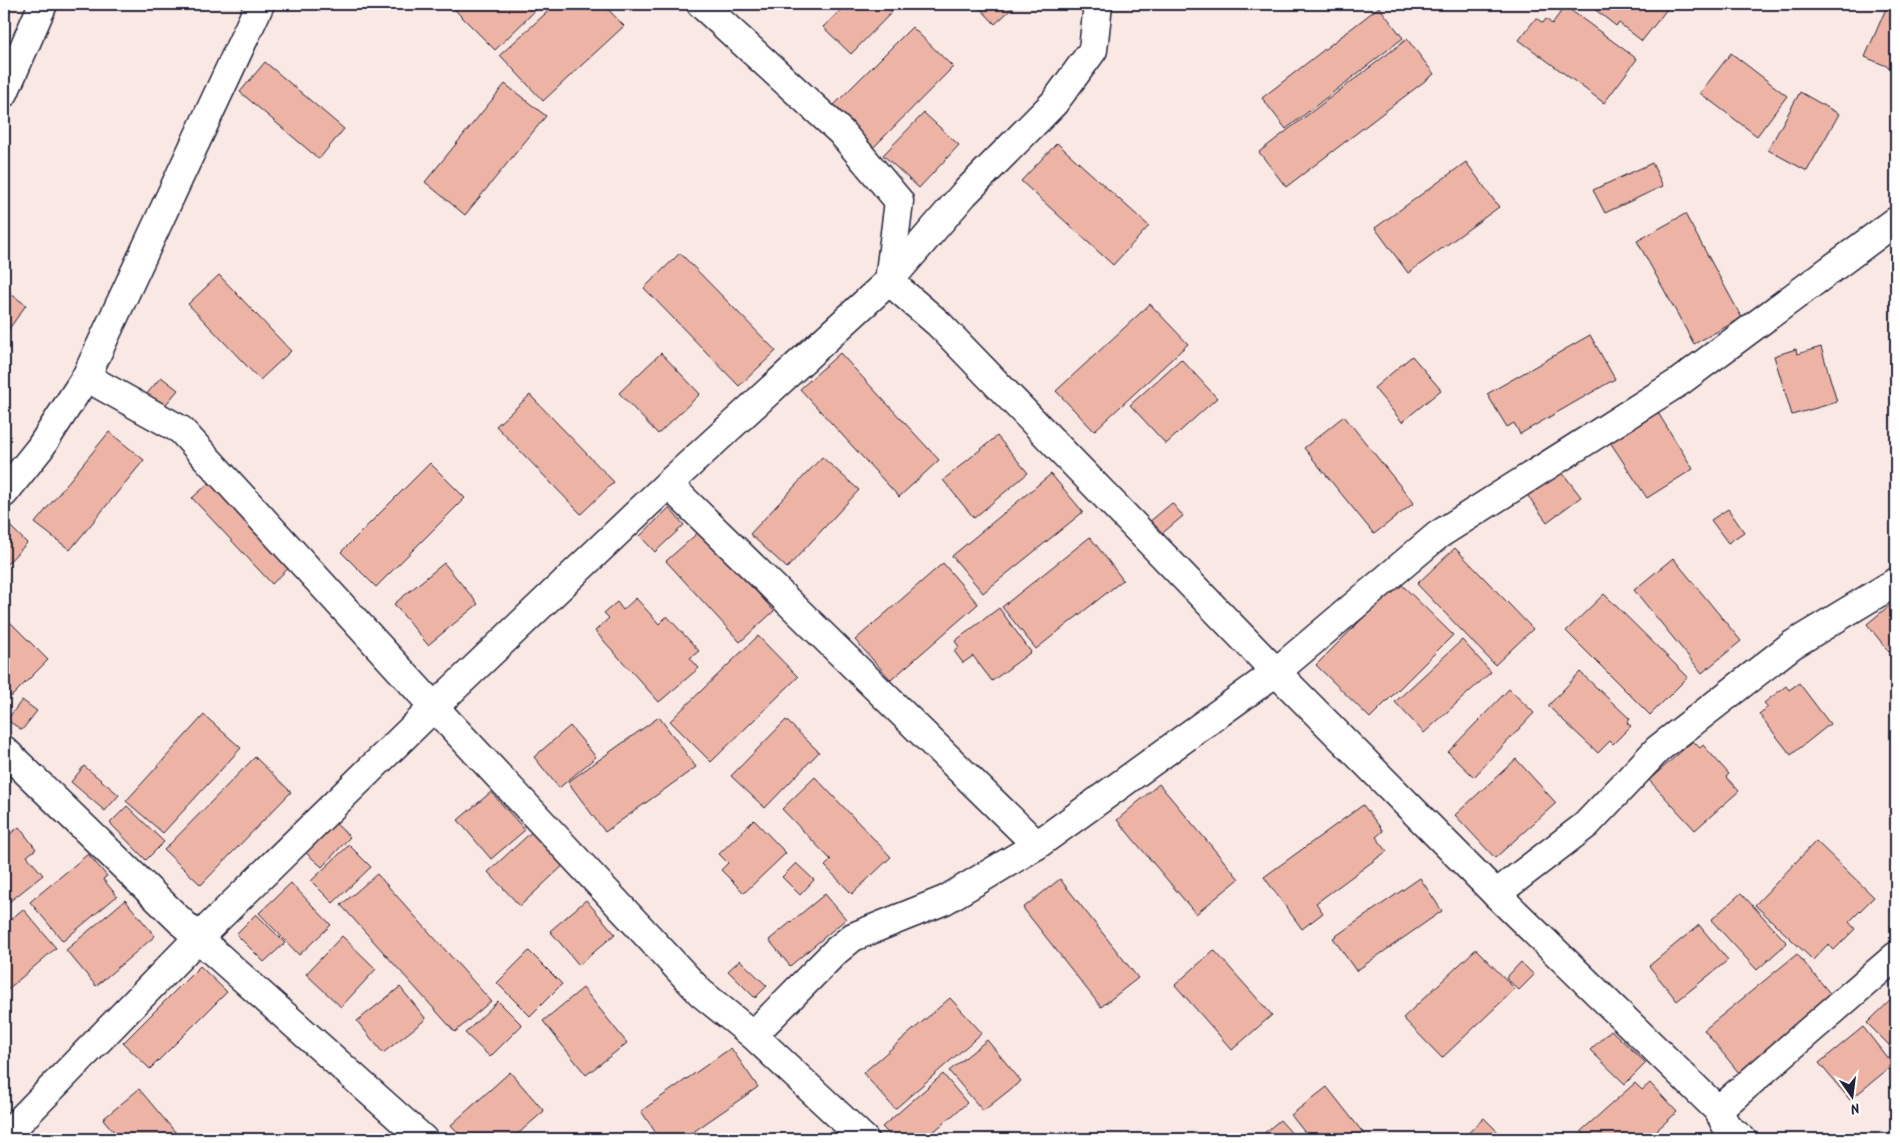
<svg xmlns="http://www.w3.org/2000/svg" width="1900" height="1143" font-family="Kalam,sans-serif">
<rect width="100%" height="100%" fill="#fae8e4"/>
<filter id="ink" filterUnits="userSpaceOnUse"><feTurbulence type="fractalNoise" baseFrequency=".02" numOctaves="2"/><feDisplacementMap in="SourceGraphic" scale="10" xChannelSelector="R" yChannelSelector="G"/><feConvolveMatrix kernelMatrix="1 2 1 2 8 2 1 2 1" color-interpolation-filters="sRGB"/></filter>
<g filter="url(#ink)">
<g fill="#edb4a6" stroke="#22223b">
<path d="M457 4H542L495 50 453 8Z"/>
<path d="M556 4H603L624 26 543 101 500 55Z"/>
<path d="M847 4H883L892 12 851 54 823 27Z"/>
<path d="M976 4H1017L995 24Z"/>
<path d="M1588 4H1671L1642 41 1619 23 1616 26Z"/>
<path d="M1888 4H1896V70L1865 57Z"/>
<path d="M1565 6 1637 59 1604 103 1519 40 1536 18 1543 23 1546 19 1552 24Z"/>
<path d="M1379 7 1403 38 1286 129 1262 98Z"/>
<path d="M912 27 953 67 871 150 830 109Z"/>
<path d="M1407 39 1434 74 1286 187 1259 152Z"/>
<path d="M1731 53 1787 96 1757 136 1700 93Z"/>
<path d="M265 62 344 129 319 159 240 92Z"/>
<path d="M505 84 546 116 465 215 425 182Z"/>
<path d="M1800 92 1839 114 1807 171 1768 150Z"/>
<path d="M924 113 959 145 919 188 883 155Z"/>
<path d="M1057 143 1149 226 1113 265 1021 181Z"/>
<path d="M1466 162 1499 207 1408 273 1375 228Z"/>
<path d="M1652 163 1663 186 1605 213 1593 190Z"/>
<path d="M1685 214 1742 318 1694 344 1637 241Z"/>
<path d="M680 253 776 351 739 386 644 288Z"/>
<path d="M219 275 291 351 260 380 188 304Z"/>
<path d="M4 289 26 305 4 336Z"/>
<path d="M1150 304 1188 344 1094 431 1056 391Z"/>
<path d="M1590 335 1615 379 1520 434 1514 423 1507 427 1487 394Z"/>
<path d="M1821 347 1837 402 1792 415 1774 356 1796 349 1797 354Z"/>
<path d="M661 353 700 394 658 434 619 393Z"/>
<path d="M840 353 939 460 899 497 800 389Z"/>
<path d="M1412 356 1441 390 1402 422 1374 388Z"/>
<path d="M1181 359 1217 398 1166 444 1130 405Z"/>
<path d="M161 377 178 390 162 409 145 396Z"/>
<path d="M530 395 614 482 581 514 496 426Z"/>
<path d="M1655 408 1693 469 1647 498 1608 439Z"/>
<path d="M1344 416 1414 503 1374 534 1304 448Z"/>
<path d="M109 432 144 460 70 550 35 523Z"/>
<path d="M997 436 1028 473 974 518 943 480Z"/>
<path d="M822 457 859 490 787 568 750 534Z"/>
<path d="M430 463 465 498 376 587 341 552Z"/>
<path d="M1558 467 1581 497 1547 522 1525 492Z"/>
<path d="M1051 474 1083 512 983 593 952 556Z"/>
<path d="M216 477 295 562 272 584 192 498Z"/>
<path d="M1172 503 1183 516 1159 536 1148 523Z"/>
<path d="M669 508 684 525 655 552 640 536Z"/>
<path d="M1728 509 1744 532 1728 543 1711 520Z"/>
<path d="M7 523 27 543 4 567V527Z"/>
<path d="M701 530 774 611 740 642 666 561Z"/>
<path d="M1090 537 1123 580 1036 649 1002 607Z"/>
<path d="M1455 548 1533 629 1495 665 1417 584Z"/>
<path d="M1673 558 1741 641 1702 673 1634 590Z"/>
<path d="M444 563 478 604 428 645 394 604Z"/>
<path d="M943 563 978 604 891 680 855 640Z"/>
<path d="M1399 582 1453 635 1370 718 1316 665Z"/>
<path d="M1604 594 1688 677 1650 715 1566 631Z"/>
<path d="M636 598 659 624 667 616 699 651 690 658 699 668 659 702 595 631 609 618 604 613 617 602 623 610Z"/>
<path d="M1896 600V646L1889 652 1867 624Z"/>
<path d="M999 608 1031 652 992 681 973 656 963 663 954 651 959 647 955 641Z"/>
<path d="M4 616 48 660 11 697 4 690Z"/>
<path d="M758 636 798 677 711 762 670 721Z"/>
<path d="M1462 640 1491 672 1424 733 1395 702Z"/>
<path d="M1580 672 1630 719 1627 723 1631 726 1613 744 1610 741 1598 753 1548 706Z"/>
<path d="M1799 683 1830 724 1791 755 1759 714 1768 707 1764 703 1786 686 1789 690Z"/>
<path d="M1509 689 1534 713 1474 777 1448 752Z"/>
<path d="M22 700 37 711 22 730 7 720Z"/>
<path d="M204 715 241 748 163 833 126 801Z"/>
<path d="M659 717 696 767 605 832 568 782Z"/>
<path d="M786 720 819 752 765 808 731 776Z"/>
<path d="M570 726 596 757 559 788 534 757Z"/>
<path d="M1693 741 1700 748 1703 745 1729 774 1726 777 1739 791 1695 830 1649 780Z"/>
<path d="M255 757 291 792 201 885 164 850Z"/>
<path d="M1516 759 1556 803 1495 858 1455 815Z"/>
<path d="M84 766 119 795 105 811 71 782Z"/>
<path d="M815 777 891 857 852 894 825 866 831 860 782 809Z"/>
<path d="M1159 784 1239 879 1196 914 1117 820Z"/>
<path d="M491 792 525 830 491 859 458 820Z"/>
<path d="M1363 805 1383 831 1376 837 1387 851 1316 903 1323 913 1302 929 1264 877Z"/>
<path d="M127 806 164 842 146 860 110 823Z"/>
<path d="M754 820 786 853 744 893 721 870 728 863 719 854Z"/>
<path d="M333 821 350 837 322 867 304 851Z"/>
<path d="M4 826 10 834 19 827 36 849 27 856 43 875 4 906Z"/>
<path d="M537 827 568 861 520 906 488 872Z"/>
<path d="M1816 841 1874 897 1849 922 1855 929 1834 950 1828 944 1813 960 1755 905Z"/>
<path d="M349 845 371 867 333 903 311 881Z"/>
<path d="M88 854 107 876 103 879 117 896 63 941 30 902Z"/>
<path d="M796 863 814 880 800 895 782 877Z"/>
<path d="M377 874 491 1001 455 1032 341 905Z"/>
<path d="M1420 878 1442 911 1356 971 1333 938Z"/>
<path d="M1060 879 1138 978 1101 1007 1023 908Z"/>
<path d="M291 883 331 925 299 955 259 913Z"/>
<path d="M1741 893 1787 943 1757 970 1711 920Z"/>
<path d="M825 894 846 919 790 966 769 940Z"/>
<path d="M125 900 155 936 96 986 66 950Z"/>
<path d="M586 900 615 934 579 965 550 931Z"/>
<path d="M23 909 56 948 7 990 4 987V925Z"/>
<path d="M256 914 285 943 264 962 236 934Z"/>
<path d="M1699 925 1728 960 1677 1001 1649 966Z"/>
<path d="M342 936 376 969 341 1007 306 974Z"/>
<path d="M1476 949 1515 989 1442 1058 1403 1018Z"/>
<path d="M1214 950 1272 1015 1232 1050 1175 985Z"/>
<path d="M529 951 562 984 530 1016 497 983Z"/>
<path d="M1797 954 1833 997 1739 1073 1704 1030Z"/>
<path d="M740 960 767 986 755 998 728 971Z"/>
<path d="M1521 962 1534 975 1519 990 1506 978Z"/>
<path d="M200 966 227 992 150 1069 123 1043Z"/>
<path d="M400 987 426 1019 383 1053 357 1021Z"/>
<path d="M583 988 627 1043 586 1075 543 1021Z"/>
<path d="M1896 995V1052L1867 1023Z"/>
<path d="M950 998 982 1033 895 1109 863 1073Z"/>
<path d="M498 1001 522 1025 490 1057 465 1033Z"/>
<path d="M1863 1027 1893 1065 1850 1100 1819 1063Z"/>
<path d="M1611 1030 1646 1063 1625 1084 1590 1050Z"/>
<path d="M987 1040 1021 1081 983 1111 949 1071Z"/>
<path d="M731 1048 758 1087 683 1139H660L641 1111Z"/>
<path d="M510 1072 544 1111 512 1139H464L451 1125Z"/>
<path d="M943 1074 967 1103 925 1139H894L882 1127Z"/>
<path d="M1635 1083 1642 1090 1650 1083 1677 1112 1647 1139H1588L1581 1131Z"/>
<path d="M1327 1087 1368 1139H1310L1291 1115Z"/>
<path d="M139 1089 181 1139H120L103 1119Z"/>
<path d="M1484 1118 1505 1139H1462Z"/>
<path d="M1280 1120 1297 1139H1257Z"/>
</g>
<g fill="none" stroke-linecap="round" stroke-linejoin="round">
<defs>
<g id="minor">
<path d="M701 4 841 132 899 201 889 281 939 324 1276 672 1496 894 1718 1110 1727 1127 1742 1139"/>
<path d="M4 93 43 4"/>
<path d="M86 377 181 430 434 707 701 993 753 1035 836 951 853 937 945 900 1037 845 1276 672 1438 535 1679 382 1896 221"/>
<path d="M668 484 1037 845"/>
<path d="M4 493 40 448 86 377 260 4"/>
<path d="M4 750 198 938 423 1139"/>
<path d="M1496 894 1586 825 1658 749 1792 645 1896 582"/>
<path d="M753 1035 864 1139"/>
<path d="M1718 1110 1896 956"/>
<path d="M4 1137 198 938 434 707 668 484 889 281 964 194 1054 103 1093 50 1098 4"/>
</g>
</defs>
<use href="#minor" stroke="#22223b" stroke-width="31"/>
<use href="#minor" stroke="#fff" stroke-width="28"/>
</g>
</g>
<rect width="1900" height="1143" fill="none" stroke="#fff" stroke-width="20"/>
<rect x="10" y="10" width="1880" height="1123" fill="none" stroke="#22223b" stroke-width="2" filter="url(#ink)"/>
<g transform="translate(1852 1096) rotate(166)" stroke="#ffffff" stroke-width="4" paint-order="stroke">
<path d="M0-4L9 19L0 12L-9 19Z" fill="#22223b"/>
<text y="-8" font-size="14" font-weight="bold" text-anchor="middle" fill="#22223b">N</text>
</g>
</svg>
